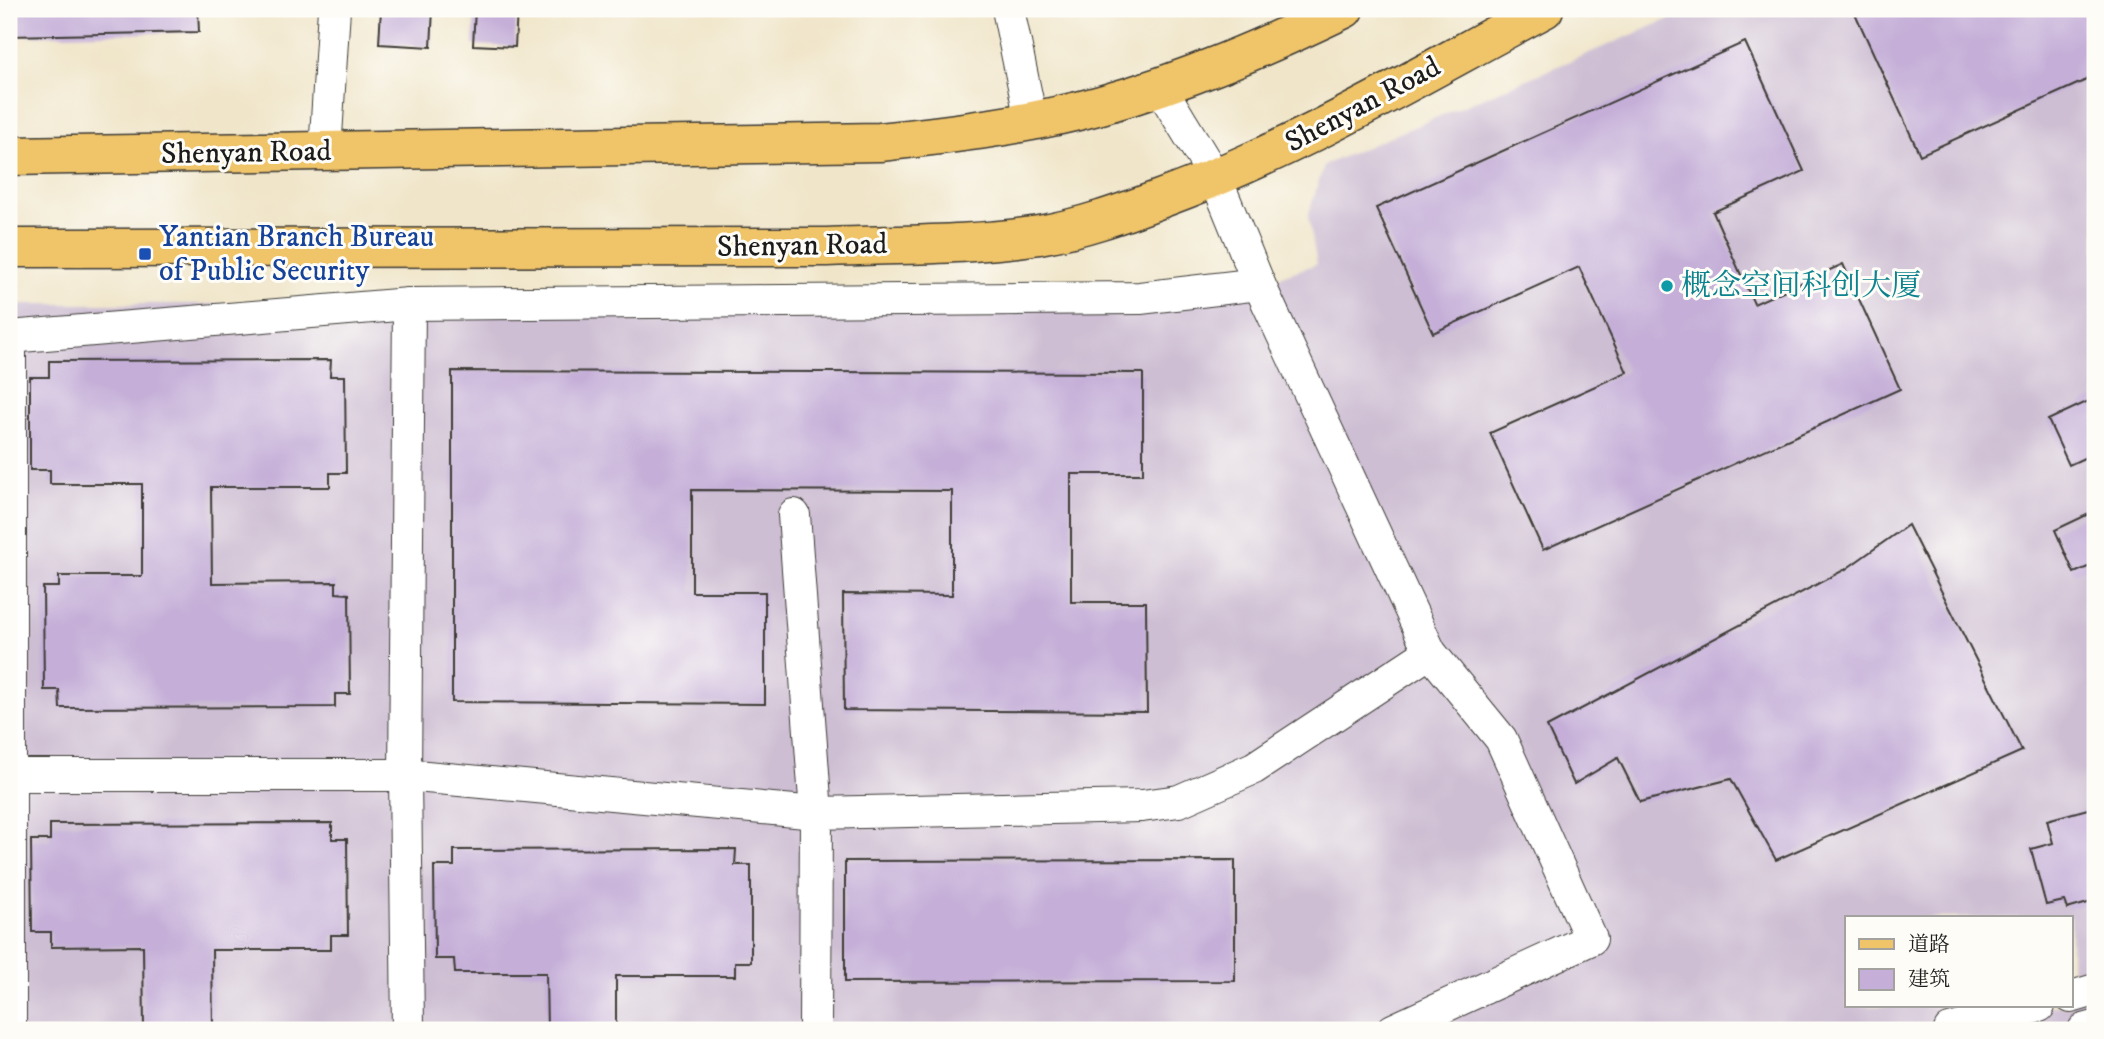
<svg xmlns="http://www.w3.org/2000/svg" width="2104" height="1039" font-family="'IM FELL DW Pica','Noto Serif SC',serif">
<rect width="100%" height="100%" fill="#fdfcf7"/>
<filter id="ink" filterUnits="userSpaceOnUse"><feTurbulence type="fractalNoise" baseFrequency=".0143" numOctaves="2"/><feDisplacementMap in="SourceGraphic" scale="14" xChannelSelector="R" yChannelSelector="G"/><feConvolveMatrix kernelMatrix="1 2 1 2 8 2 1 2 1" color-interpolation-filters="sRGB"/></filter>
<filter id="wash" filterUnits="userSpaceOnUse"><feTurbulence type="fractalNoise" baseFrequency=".00686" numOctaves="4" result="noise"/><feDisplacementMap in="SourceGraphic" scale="28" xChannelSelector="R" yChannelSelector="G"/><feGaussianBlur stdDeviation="1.57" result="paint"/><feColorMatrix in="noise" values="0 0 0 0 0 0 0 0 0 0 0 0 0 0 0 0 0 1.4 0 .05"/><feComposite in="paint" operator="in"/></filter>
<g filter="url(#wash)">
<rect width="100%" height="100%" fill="#f0e5c9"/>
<path fill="#cdbed3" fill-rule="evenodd" d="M1693 9H2095V1030H9V304H409L1258 284 1317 264 1308 216 1324 165ZM1847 918H2071V1006H1847Z"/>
<g id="blocks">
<g fill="#c5afd8">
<path d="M9 9H198L199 32 9 36Z"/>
<path d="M381 9H433L431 47 379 44Z"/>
<path d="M475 9H517L515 47 473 45Z"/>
<path d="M1853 9H2095V76L1920 155Z"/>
<path d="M1745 42 1804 171 1713 212 1754 304 1843 264 1900 389 1543 550 1490 433 1627 372 1579 267 1433 333 1376 208Z"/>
<path d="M331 360 330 376H345L346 473H330V487H211L212 583 336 582V593L349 594 350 694H335V707L60 708 59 690H44L43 587H59V576H142V484H50V470H30V377H49V361Z"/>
<path d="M452 371 1143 373V474H1071V602H1146L1147 712 844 710 843 594 952 595V491L692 490V592H765V704L452 702Z"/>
<path d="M2095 398V453L2069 465 2048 420Z"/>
<path d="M2095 511V564L2074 573 2055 530Z"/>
<path d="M1908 525 2022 751 1776 860 1731 779 1640 802 1618 758 1574 784 1547 727 1846 569Z"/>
<path d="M2095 807V901L2067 909 2064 901 2046 905 2031 849 2053 843 2047 820Z"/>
<path d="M332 823V839H347L348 935H331V950H212L213 1030H144L143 946 51 947V932H32L31 840H50V824Z"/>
<path d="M736 849 735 865H751V962H735V976H616V1030H547L546 973H455L454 959H435L434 866H454V850Z"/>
<path d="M1235 860V981L845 982V861Z"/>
</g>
</g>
</g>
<g filter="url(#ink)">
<use href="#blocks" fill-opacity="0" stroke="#3c3a36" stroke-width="2"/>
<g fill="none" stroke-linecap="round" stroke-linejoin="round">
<defs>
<g id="minor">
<path d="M1008 9 1031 120"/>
<path d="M1160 87 1216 179 1259 284 1430 652 1501 739 1591 939 1393 1030"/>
<path d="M325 152 334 9"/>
<path d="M9 337 409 304 1140 298 1259 284"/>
<path d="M10 337V1030"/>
<path d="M794 515 816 813 815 1030"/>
<path d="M9 775H405L816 813 1142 806 1179 801 1254 768 1430 652"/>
<path d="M2071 997 2095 990"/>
<path d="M408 1030 405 775 409 304"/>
<path d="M1950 1030 2039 1006"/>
<path d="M2084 1030 2095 1027"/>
</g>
<g id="major">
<path d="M9 156 880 142C954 134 1029 125 1101 105 1186 81 1265 47 1344 9"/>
<path d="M9 248 827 247C897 244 969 246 1039 235 1081 228 1120 214 1160 199 1295 150 1418 76 1544 9"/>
</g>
</defs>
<use href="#minor" stroke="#3c3a36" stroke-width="34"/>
<use href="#major" stroke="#3c3a36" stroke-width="41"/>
<use href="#minor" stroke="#fff" stroke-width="32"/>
<use href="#major" stroke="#f0c469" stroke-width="38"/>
</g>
</g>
<rect fill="#1a4fb4" stroke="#fdfcf7" stroke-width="2.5" x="138" y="247" width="14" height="14" rx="3.5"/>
<circle fill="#0f9aa8" stroke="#fdfcf7" stroke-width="2.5" cx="1667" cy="286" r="7"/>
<g text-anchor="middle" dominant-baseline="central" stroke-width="6" stroke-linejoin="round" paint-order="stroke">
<g font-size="30" fill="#1c1c1c" stroke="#fdfcf7">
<text transform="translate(1363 105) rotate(-28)">Shenyan Road</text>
<text transform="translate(246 153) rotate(-1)">Shenyan Road</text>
<text transform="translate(802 246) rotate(-1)">Shenyan Road</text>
</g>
<g font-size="30" fill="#164399" stroke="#fdfcf7" text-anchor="start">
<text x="159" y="237">Yantian Branch Bureau<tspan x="159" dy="34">of Public Security</tspan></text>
</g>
<g font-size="30" fill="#0d838f" stroke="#fdfcf7" text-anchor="start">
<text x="1681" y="286">概念空间科创大厦</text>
</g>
</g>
<rect width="2104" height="1039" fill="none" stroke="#fdfcf7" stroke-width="35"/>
<rect x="1845" y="916" width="228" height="91" fill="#fdfcf7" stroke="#a3a29f" stroke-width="2"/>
<rect x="1859" y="939" width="35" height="10" fill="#f0c469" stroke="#a3a29f" stroke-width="2"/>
<text x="1908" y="951" font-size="21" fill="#1c1c1c">道路</text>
<rect x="1859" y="969" width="35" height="21" fill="#c5afd8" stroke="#a3a29f" stroke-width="2"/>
<text x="1908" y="986" font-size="21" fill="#1c1c1c">建筑</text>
</svg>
